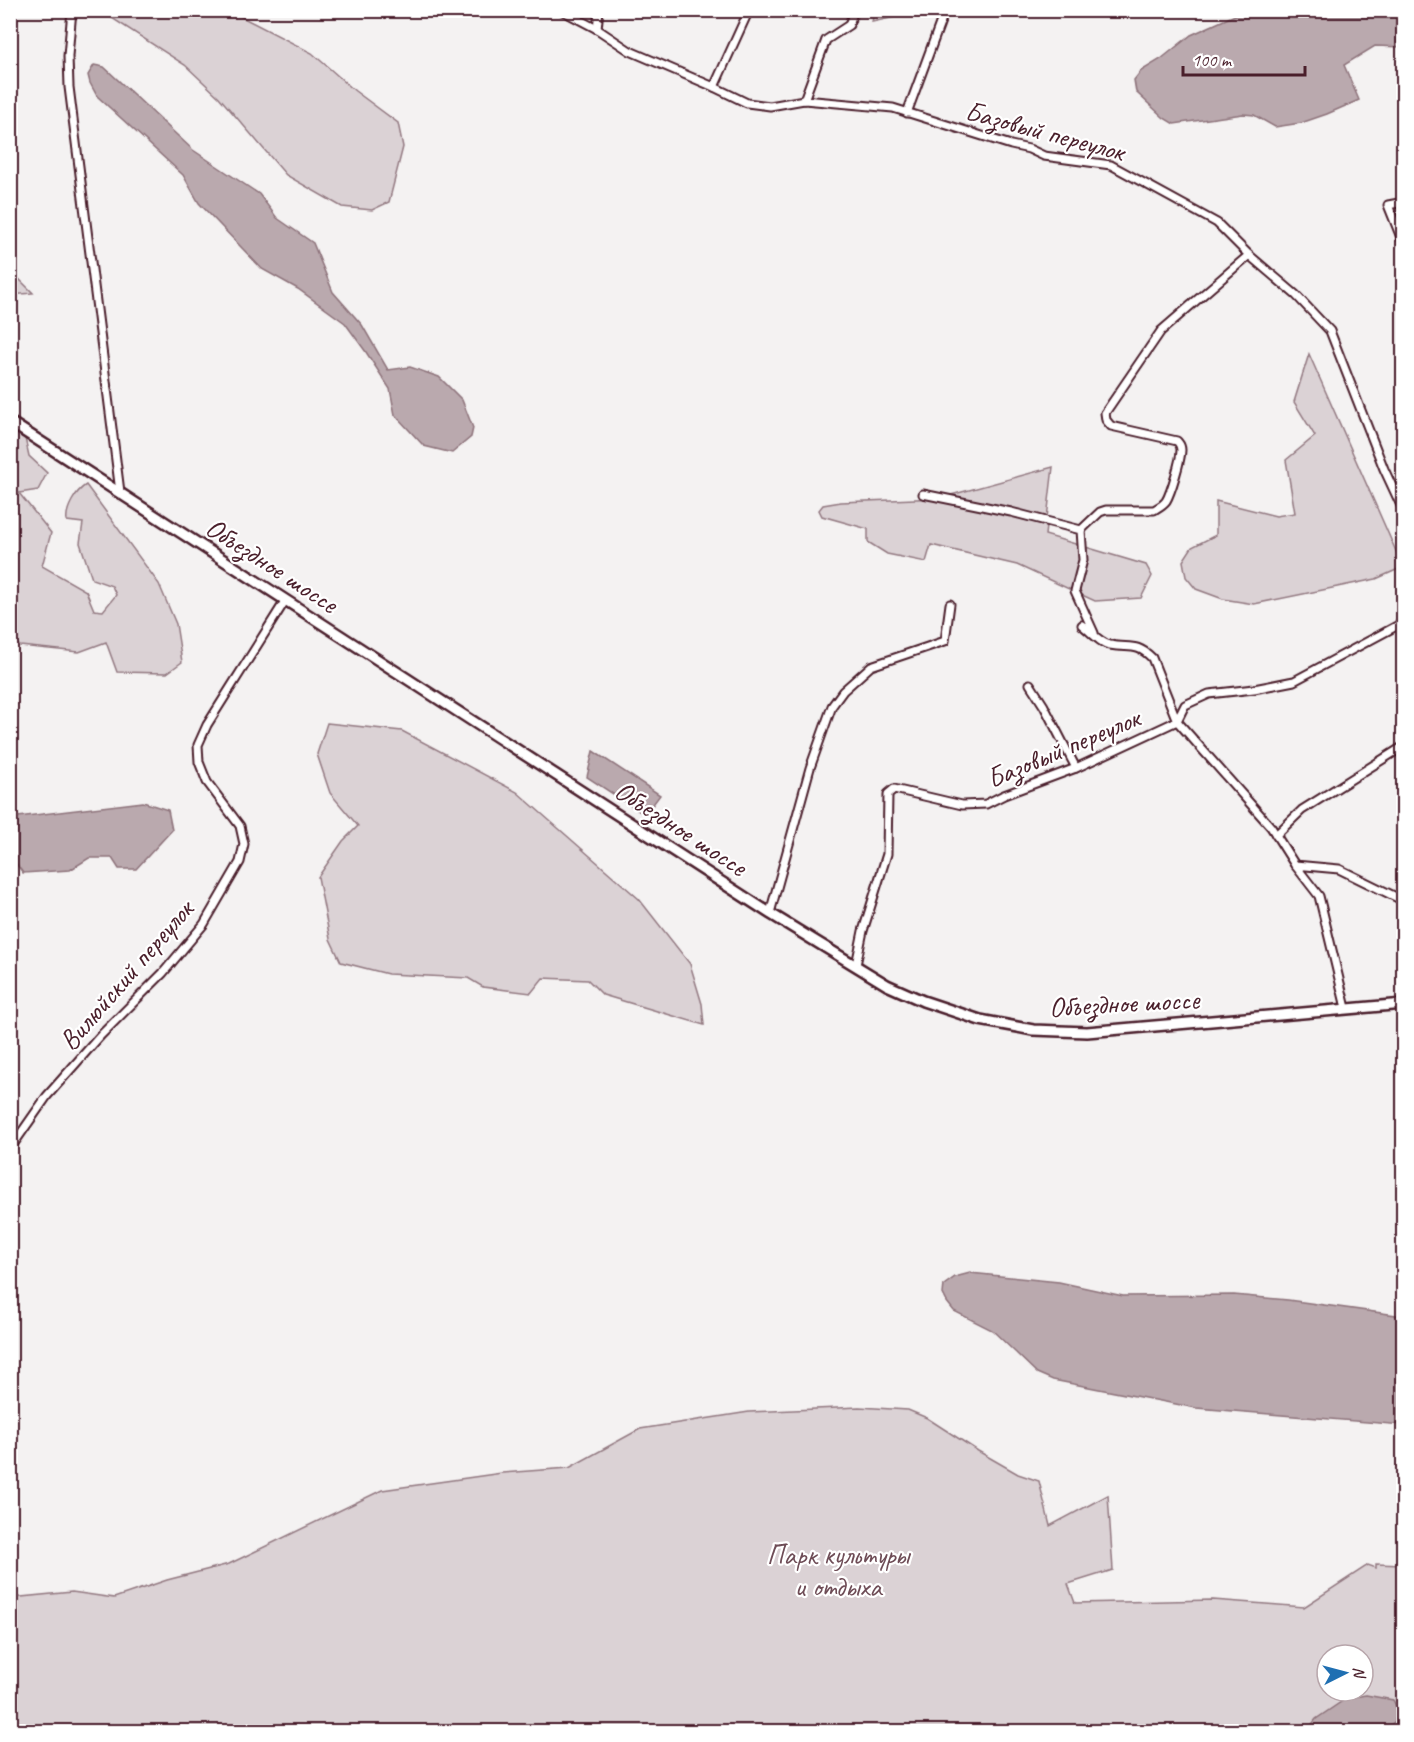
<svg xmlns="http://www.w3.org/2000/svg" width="1414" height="1742" font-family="Caveat,sans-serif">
<rect width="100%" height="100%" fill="#f4f2f2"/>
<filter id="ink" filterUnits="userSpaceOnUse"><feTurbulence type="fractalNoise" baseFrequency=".0167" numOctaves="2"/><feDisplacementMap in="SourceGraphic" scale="12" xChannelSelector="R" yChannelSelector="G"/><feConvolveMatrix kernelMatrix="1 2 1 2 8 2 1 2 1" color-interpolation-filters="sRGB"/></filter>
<g filter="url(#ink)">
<g fill="#dbd2d5" stroke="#927880" stroke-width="1.5" fill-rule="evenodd">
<path d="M101 11H230L312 53 355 91 398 123 403 147 389 202 372 210 342 207 286 175 219 97 185 65Z"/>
<path d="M874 11V10L923 11 872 22Z"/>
<path d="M10 271H11L33 293 11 295Z"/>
<path d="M1309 354 1403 567 1376 579 1254 604 1223 599 1196 589 1186 577 1183 561 1192 547 1216 535V501L1276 516 1295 513 1286 460 1315 436 1294 402Z"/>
<path d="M10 429 25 438 29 456 47 473 38 490 19 493 51 533 42 566 86 591 94 610 103 611 116 595 112 586 92 579 80 543 83 523 67 521C65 509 76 491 86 485L159 584 176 624 182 662 167 673 117 672 106 642 79 652 20 646 11 639Z"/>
<path d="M1053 467 1045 535 1146 565 1152 576 1141 598 1095 601 1017 565 931 545 926 562 887 554 868 542V529L822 516 819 510 823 505 841 502 940 498Z"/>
<path d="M327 723 402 731 517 792 639 899 690 964 702 1004 704 1025 603 995 588 980 543 978 531 993 483 987 468 978 388 974 341 962 330 939 318 877 343 841 358 826 330 793 317 754Z"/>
<path d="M859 1407 908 1410 927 1418 978 1451 1018 1474 1039 1481 1050 1526 1108 1495 1113 1570 1068 1584 1075 1603 1213 1600 1304 1607 1368 1565 1376 1568V1564L1403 1565V1731L11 1732V1598L72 1592 114 1598 167 1580 229 1564 382 1490 502 1473 569 1468 640 1429 749 1412ZM1327 1655H1363V1691H1327Z"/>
</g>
<g fill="#baa9ae" stroke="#8d727a" stroke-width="1.5">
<path d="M1246 10 1403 11V47L1375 46 1344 65 1359 100 1327 114 1301 123 1275 127 1254 115 1243 114 1174 124 1164 118 1136 92 1134 80 1141 71 1161 59 1191 35Z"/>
<path d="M94 65 104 67 193 150 259 194 277 218 313 243 333 292 362 325 388 370 410 367 439 377 462 400 473 428 471 437 452 453 424 446 395 415 390 389 366 352 345 323 298 289 262 269 199 203 183 175 97 96 90 83 88 75Z"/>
<path d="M593 751 660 795 645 815 587 777Z"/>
<path d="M143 802 168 810 172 830 136 869H119L112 858H89L70 870 23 873 11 857V813L18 817Z"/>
<path d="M970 1273 1059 1282 1123 1296 1234 1295 1288 1300 1403 1316V1425L1196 1408 1053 1380 1037 1373 992 1330 954 1311 947 1302 943 1294 944 1285 955 1277Z"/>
<path d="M1366 1695 1393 1700 1398 1710 1395 1721 1384 1731H1307L1316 1719 1347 1698Z"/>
</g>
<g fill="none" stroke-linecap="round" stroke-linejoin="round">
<defs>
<g id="street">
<path d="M72 10 68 56 69 87 120 492"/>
<path d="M561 10 597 29 630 51 714 87 747 103 770 106 804 100 893 108 1011 145 1029 149 1044 156 1111 165 1217 223 1249 255 1296 295 1330 331 1384 469 1404 512"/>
<path d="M597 29 599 10"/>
<path d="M714 87 749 10"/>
<path d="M804 100 826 40 849 25 854 10"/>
<path d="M907 113 945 10"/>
<path d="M1404 202 1388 205 1404 245"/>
<path d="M923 494 1011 512 1081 530 1083 560 1075 591 1094 633"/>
<path d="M1081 530 1100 512 1106 510H1154C1159 507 1163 505 1166 501 1171 493 1181 459 1181 450 1181 445 1180 445 1177 441L1111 426 1106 420 1105 413 1161 331 1249 255"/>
<path d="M1082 625C1090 631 1101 644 1110 645 1129 649 1136 642 1152 658L1177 721 1271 827 1295 865 1319 896 1346 1008"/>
<path d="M1030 684 1044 706 1076 768"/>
<path d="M1276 835 1302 810 1404 746"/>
<path d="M1295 865 1339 869 1404 901"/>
<path d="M770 913 810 768 832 706 843 691 871 666 945 641 950 604"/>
<path d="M856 965 863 931 887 854 888 794 894 789 962 805 986 804 1004 795 1076 768 1177 721 1185 705 1209 694 1254 689 1294 681 1404 622"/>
<path d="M10 1149 47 1096 101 1035 163 973 204 924 240 862 244 844 240 826 207 782 199 762 198 745 207 725 285 601"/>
</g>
<path id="secondary" d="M10 422 771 914 887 985 923 1001 980 1020 1033 1030 1087 1032 1404 1004"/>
</defs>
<use href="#street" stroke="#4a1f2b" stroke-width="11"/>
<use href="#secondary" stroke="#4a1f2b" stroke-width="14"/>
<use href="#street" stroke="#fff" stroke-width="7"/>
<use href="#secondary" stroke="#fff" stroke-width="9"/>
</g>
</g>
<g text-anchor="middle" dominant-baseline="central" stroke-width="4.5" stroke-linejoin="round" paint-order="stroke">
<g font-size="28" fill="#4a1f2b" stroke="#fff">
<text transform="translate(1045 131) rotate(15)">Базовый переулок</text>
<text transform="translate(272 565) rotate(33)">Объездное шоссе</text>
<text transform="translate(1063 748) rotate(-23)">Базовый переулок</text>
<text transform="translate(681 828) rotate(33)">Объездное шоссе</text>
<text transform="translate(126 975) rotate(-49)">Вилюйский переулок</text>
<text transform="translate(1124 1003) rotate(-3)">Объездное шоссе</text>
</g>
<g font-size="28" fill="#6e4c56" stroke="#fff">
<text x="838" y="1554">Парк культуры<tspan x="838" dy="32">и отдыха</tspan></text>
</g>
</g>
<rect width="1414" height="1742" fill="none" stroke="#fff" stroke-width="36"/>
<rect x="18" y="18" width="1378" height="1706" fill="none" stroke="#4a1f2b" stroke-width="2" filter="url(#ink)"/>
<g transform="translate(1345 1673) rotate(84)"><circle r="28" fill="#ffffff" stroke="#b7a5aa" stroke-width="1.5"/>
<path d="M0-4.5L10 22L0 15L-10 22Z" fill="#1f6fb2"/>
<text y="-9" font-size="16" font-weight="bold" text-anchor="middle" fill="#4a1f2b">N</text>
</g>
<path d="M1183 66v9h122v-9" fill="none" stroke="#4a1f2b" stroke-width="3"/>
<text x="1192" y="66" font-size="18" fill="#4a1f2b" stroke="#ffffff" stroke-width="4.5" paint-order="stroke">100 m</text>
</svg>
